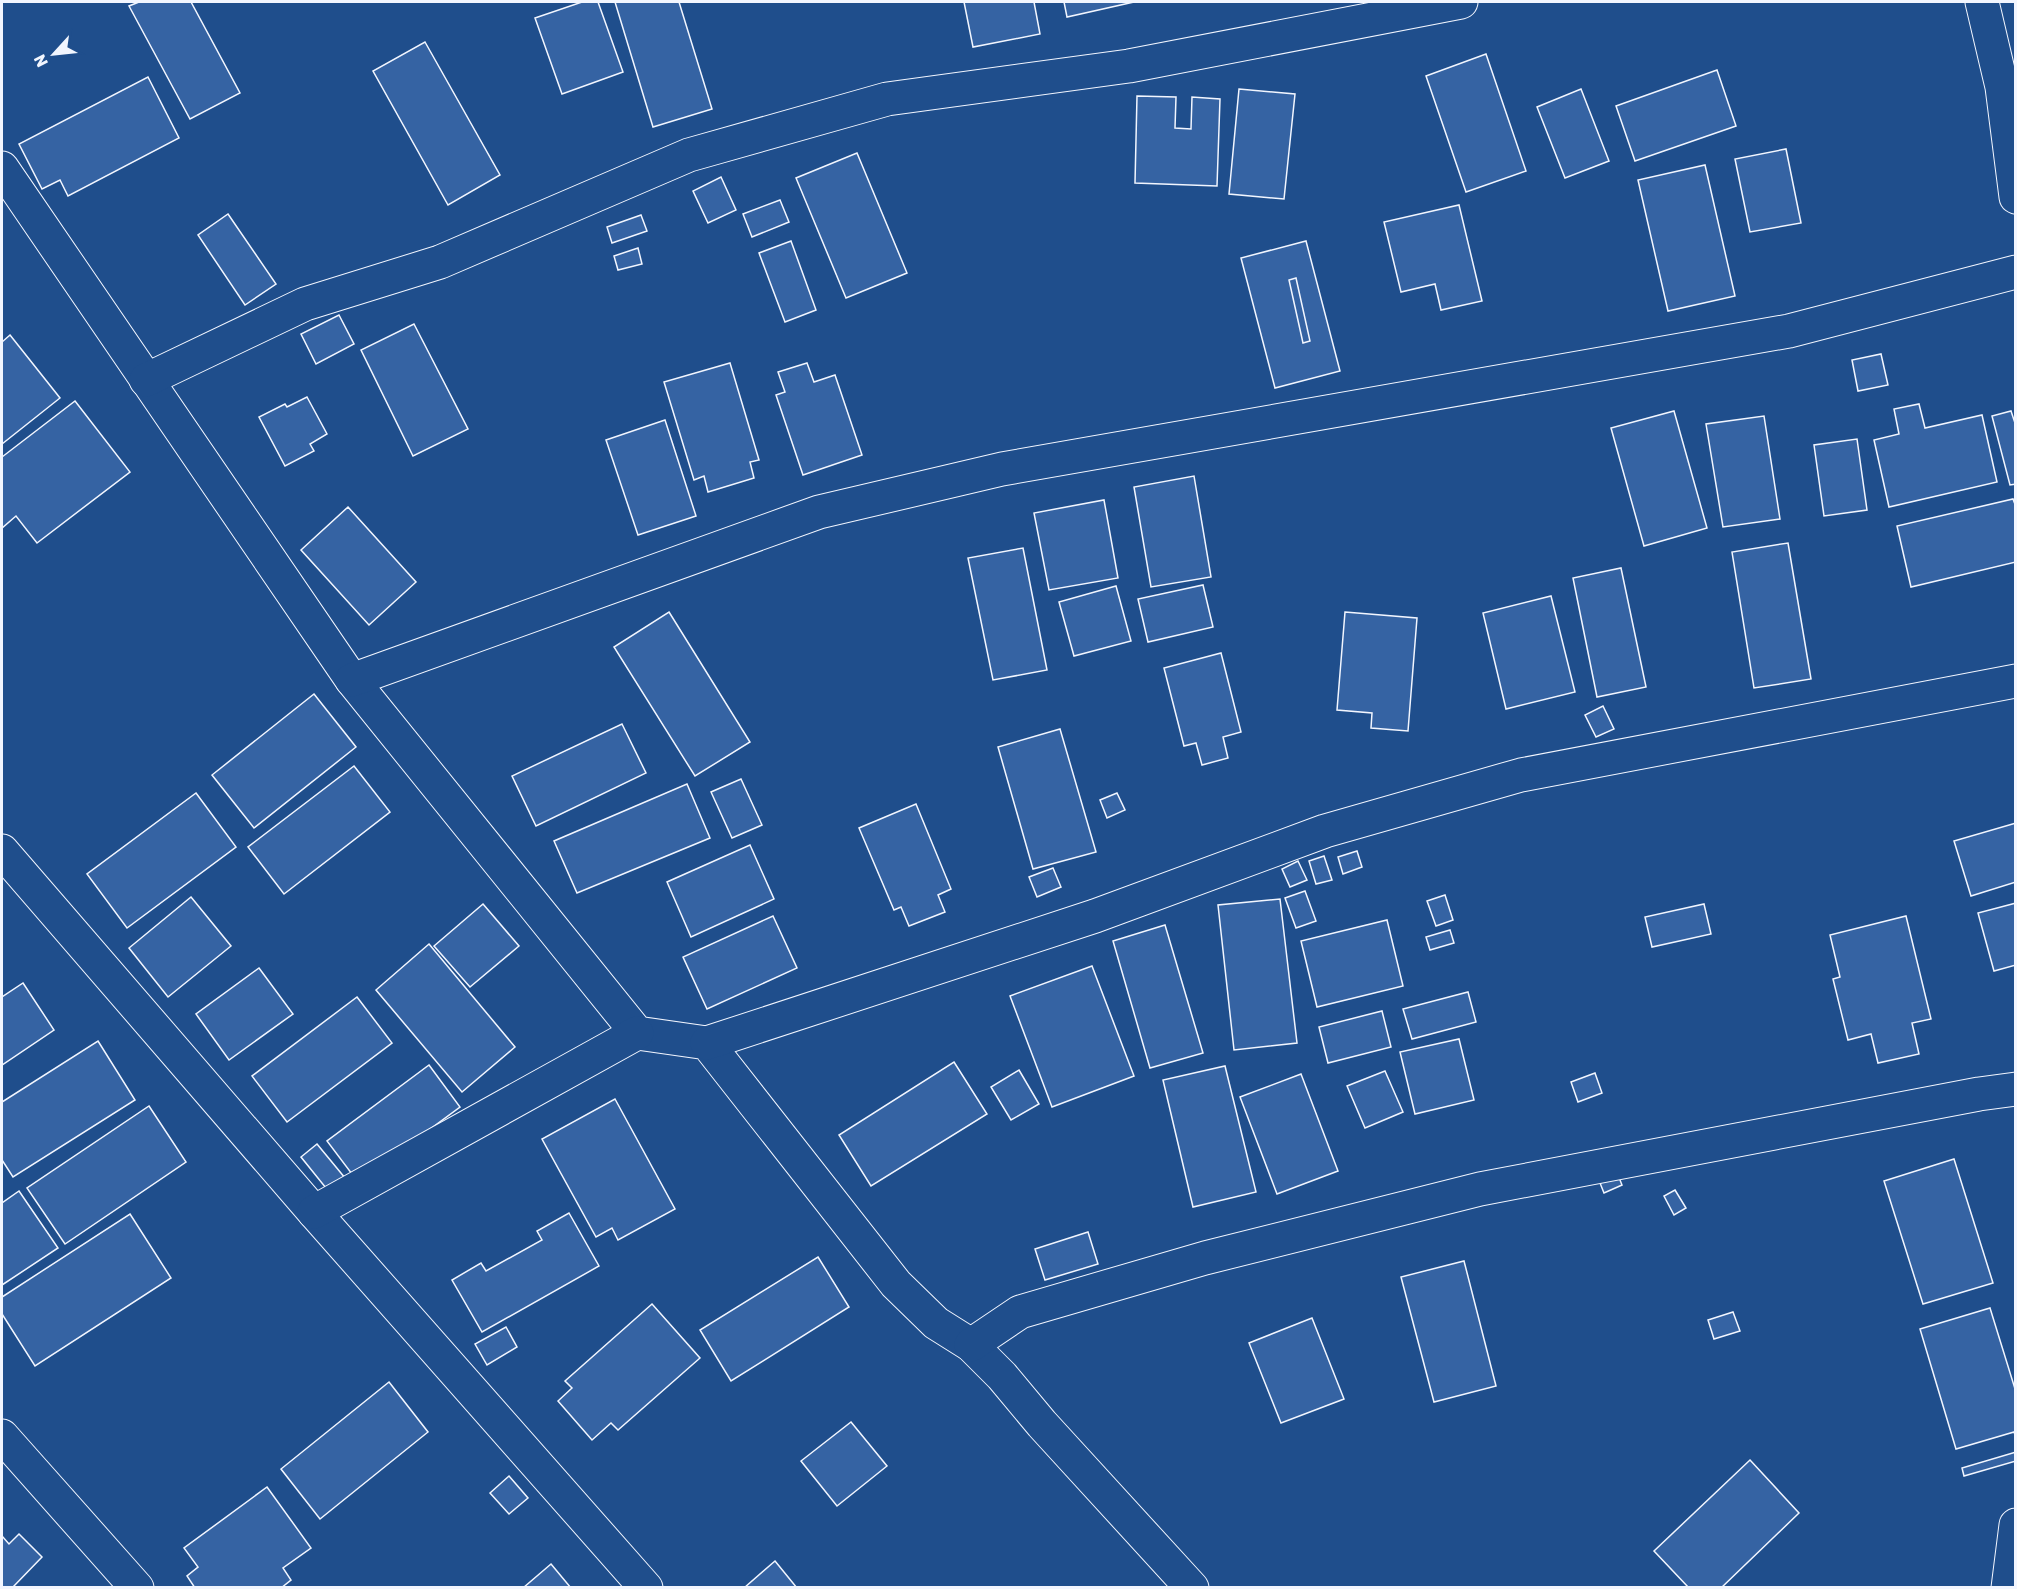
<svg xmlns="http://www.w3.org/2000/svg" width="2017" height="1589" font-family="Rubik,sans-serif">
<rect width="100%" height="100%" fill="#1f4e8c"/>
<g fill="#3563a3" stroke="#f2f6ff" stroke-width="1.5">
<path d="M139 2H191L240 93 190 119 129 6Z"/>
<path d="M582 2H598L623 72 562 94 535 18Z"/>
<path d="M615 2H679L712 109 653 127Z"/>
<path d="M964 2H1034L1040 34 973 47Z"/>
<path d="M1064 2H1134L1067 17Z"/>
<path d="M425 42 500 175 448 205 373 71Z"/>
<path d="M1486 54 1526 171 1466 192 1426 76Z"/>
<path d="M1717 70 1736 126 1635 161 1616 106Z"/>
<path d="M148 77 179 138 68 196 60 180 42 189 19 144Z"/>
<path d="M1239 89 1295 94 1284 199 1229 194Z"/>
<path d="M1581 89 1609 161 1565 178 1537 107Z"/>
<path d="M1137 96 1176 97 1175 128 1191 129 1192 97 1220 99 1217 186 1135 183Z"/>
<path d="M1786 149 1801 223 1750 232 1735 159Z"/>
<path d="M857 153 907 273 846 298 796 178Z"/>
<path d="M1705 165 1735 296 1668 311 1638 180Z"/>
<path d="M721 177 736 210 708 223 693 191Z"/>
<path d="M780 200 789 222 752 237 743 214Z"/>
<path d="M1459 205 1482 301 1441 310 1435 284 1401 292 1384 222Z"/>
<path d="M228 214 276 284 245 305 198 235Z"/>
<path d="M641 215 647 231 612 243 607 227Z"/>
<path d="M791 241 816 310 785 322 759 253Z"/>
<path d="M1306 241 1340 371 1275 388 1241 258Z"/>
<path d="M638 248 642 264 618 270 614 256Z"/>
<path d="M1296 278 1310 341 1303 343 1289 280Z"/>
<path d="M339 315 354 344 316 364 301 334Z"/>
<path d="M414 324 468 429 413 456 361 350Z"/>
<path d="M10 335 60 398 2 444V342Z"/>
<path d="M1881 354 1888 385 1858 391 1852 360Z"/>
<path d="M730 363 759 460 750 462 754 478 708 492 704 476 694 480 664 382Z"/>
<path d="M807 363 814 382 835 375 862 455 803 475 776 395 785 392 778 372Z"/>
<path d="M307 397 327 434 310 444 314 451 285 466 259 417 285 404 287 407Z"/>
<path d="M75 401 130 472 37 543 16 516 2 528V457Z"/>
<path d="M1919 404 1925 428 1982 415 1997 482 1889 507 1874 440 1899 434 1894 409Z"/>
<path d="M1674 411 1707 528 1644 546 1611 428Z"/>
<path d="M2011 411 2016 426V484L2010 485 1992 416Z"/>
<path d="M1764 416 1780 519 1723 527 1706 424Z"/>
<path d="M665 420 696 516 638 535 606 440Z"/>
<path d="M1857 439 1867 510 1824 516 1814 445Z"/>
<path d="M1194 476 1211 577 1151 587 1134 487Z"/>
<path d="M2013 499 2016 507V562L1911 587 1897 526Z"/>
<path d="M1104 500 1118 578 1049 590 1034 513Z"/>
<path d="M348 507 416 582 369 625 301 550Z"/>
<path d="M1788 543 1811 679 1754 688 1732 552Z"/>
<path d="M1023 548 1047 670 993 680 968 558Z"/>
<path d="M1621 568 1646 687 1597 697 1573 578Z"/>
<path d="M1203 585 1213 627 1148 642 1138 599Z"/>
<path d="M1116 586 1131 641 1074 656 1059 602Z"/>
<path d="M1551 596 1575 692 1506 709 1483 613Z"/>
<path d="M669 612 750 742 695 776 614 647Z"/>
<path d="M1345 612 1417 618 1408 731 1371 728 1372 713 1337 710Z"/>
<path d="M1221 653 1241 732 1223 737 1228 758 1202 765 1196 743 1184 746 1164 668Z"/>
<path d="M314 694 356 747 254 828 212 775Z"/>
<path d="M1603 706 1614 729 1596 737 1585 715Z"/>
<path d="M622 724 646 773 536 826 512 776Z"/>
<path d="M1060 729 1096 852 1033 869 998 747Z"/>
<path d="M354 766 390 812 284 894 248 847Z"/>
<path d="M741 779 762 825 732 838 711 792Z"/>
<path d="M687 784 710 838 577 893 554 841Z"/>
<path d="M196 793 236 847 127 928 87 874Z"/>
<path d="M1117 793 1125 810 1107 818 1100 800Z"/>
<path d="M916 804 951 889 938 895 945 912 909 926 901 907 894 910 859 828Z"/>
<path d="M2016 823V882L1971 896 1954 841Z"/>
<path d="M750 845 774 899 691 937 667 882Z"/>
<path d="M1357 851 1362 867 1343 874 1338 857Z"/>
<path d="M1324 856 1332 880 1316 884 1309 861Z"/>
<path d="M1298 861 1307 880 1290 887 1282 869Z"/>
<path d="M1053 868 1061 887 1037 897 1029 877Z"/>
<path d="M1305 891 1316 921 1296 928 1285 898Z"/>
<path d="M1445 895 1453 920 1436 926 1427 901Z"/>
<path d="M191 897 231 946 168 997 129 948Z"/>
<path d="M1280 899 1297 1043 1234 1050 1218 905Z"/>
<path d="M2016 903V965L1994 971 1978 913Z"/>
<path d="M483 904 519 946 470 987 434 946Z"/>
<path d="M1704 904 1711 934 1652 947 1645 917Z"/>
<path d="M773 916 797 968 707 1009 683 957Z"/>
<path d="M1906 916 1931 1019 1912 1023 1919 1054 1878 1063 1871 1034 1848 1040 1833 979 1840 977 1830 935Z"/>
<path d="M1387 920 1403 986 1317 1007 1301 941Z"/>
<path d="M1165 925 1203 1053 1150 1068 1113 941Z"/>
<path d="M1450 930 1454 943 1430 950 1426 937Z"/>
<path d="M429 944 515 1047 462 1092 376 990Z"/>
<path d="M1092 966 1134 1076 1052 1107 1010 996Z"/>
<path d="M259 968 293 1014 229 1060 196 1014Z"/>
<path d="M23 983 54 1030 2 1065V997Z"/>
<path d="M1468 992 1476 1022 1412 1039 1403 1009Z"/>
<path d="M357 997 392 1043 287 1122 252 1076Z"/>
<path d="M1382 1011 1391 1047 1328 1063 1319 1027Z"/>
<path d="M1459 1039 1474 1100 1415 1114 1400 1052Z"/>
<path d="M98 1041 135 1100 13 1177 2 1160V1102Z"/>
<path d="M954 1062 987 1114 871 1186 839 1135Z"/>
<path d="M429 1065 460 1107 358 1182 327 1141Z"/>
<path d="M1225 1066 1256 1192 1193 1207 1163 1080Z"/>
<path d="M1019 1070 1039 1104 1011 1120 991 1087Z"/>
<path d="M1385 1071 1403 1112 1365 1128 1347 1086Z"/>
<path d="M1595 1073 1602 1093 1578 1102 1571 1082Z"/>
<path d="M1301 1074 1338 1171 1277 1194 1240 1097Z"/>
<path d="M615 1099 675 1209 618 1240 612 1228 596 1237 542 1139Z"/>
<path d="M149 1106 186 1162 65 1244 27 1188Z"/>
<path d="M317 1144 350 1184 334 1198 301 1157Z"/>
<path d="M1954 1159 1993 1283 1923 1304 1884 1181Z"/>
<path d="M1618 1175 1622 1185 1604 1193 1600 1183Z"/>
<path d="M1675 1190 1686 1208 1674 1215 1664 1196Z"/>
<path d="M19 1191 58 1248 2 1285V1203Z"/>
<path d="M569 1213 599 1266 482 1332 452 1280 481 1263 486 1271 542 1240 537 1231Z"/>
<path d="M130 1214 171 1278 35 1366 2 1314V1297Z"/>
<path d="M1088 1232 1098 1264 1045 1280 1035 1249Z"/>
<path d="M818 1257 849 1307 731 1381 700 1330Z"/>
<path d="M1464 1261 1496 1386 1434 1402 1401 1277Z"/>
<path d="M652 1304 700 1358 618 1430 611 1423 592 1440 558 1401 572 1388 565 1381Z"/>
<path d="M1990 1308 2016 1392V1438L2014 1432 1956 1449 1920 1329Z"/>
<path d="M1733 1312 1740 1331 1714 1339 1708 1320Z"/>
<path d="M1312 1318 1344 1399 1281 1423 1249 1343Z"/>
<path d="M506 1327 517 1347 487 1365 475 1344Z"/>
<path d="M389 1382 428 1432 320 1519 281 1469Z"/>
<path d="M851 1422 887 1466 837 1506 801 1461Z"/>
<path d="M2016 1452V1461L1964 1476 1962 1468Z"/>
<path d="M1750 1460 1799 1513 1721 1588H1689L1654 1551Z"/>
<path d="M509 1476 528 1498 509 1514 490 1493Z"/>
<path d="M267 1487 311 1548 283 1568 291 1580 281 1588H195L187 1576 198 1567 184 1548Z"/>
<path d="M19 1534 42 1557 12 1588H2V1536L9 1544Z"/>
<path d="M775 1561 797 1588H744Z"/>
<path d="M551 1564 571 1588H523Z"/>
</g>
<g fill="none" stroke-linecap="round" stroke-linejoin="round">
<defs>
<g id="minor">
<path d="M1982 2 2002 87 2016 197"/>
<path d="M2 168 352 680 637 1033 707 1043 896 1284 936 1323 971 1345 1002 1376 1042 1424 1192 1588"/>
<path d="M146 380 305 304 440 262 689 155 887 99 1129 66 1461 2"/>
<path d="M352 680 819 512 1002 469 1789 331 2016 272"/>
<path d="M2 851 314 1212 646 1588"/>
<path d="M707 1043 1095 916 1325 831 1521 775 2016 681"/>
<path d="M314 1212 637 1033"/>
<path d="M971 1345 1020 1312 1205 1258 1480 1189 1979 1094 2016 1089"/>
<path d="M2 1436 137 1588"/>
<path d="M2008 1588 2016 1525"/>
</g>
</defs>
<use href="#minor" stroke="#f2f6ff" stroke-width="35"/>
<use href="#minor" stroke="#1f4e8c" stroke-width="33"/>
</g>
<rect width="2017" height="1589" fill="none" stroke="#f2f6ff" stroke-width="6"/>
<g transform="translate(54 54) rotate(243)" stroke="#1f4e8c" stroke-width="4.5" paint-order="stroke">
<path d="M0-4.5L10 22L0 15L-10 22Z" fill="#f2f6ff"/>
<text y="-9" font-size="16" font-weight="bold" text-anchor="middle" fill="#f2f6ff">N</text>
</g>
</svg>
